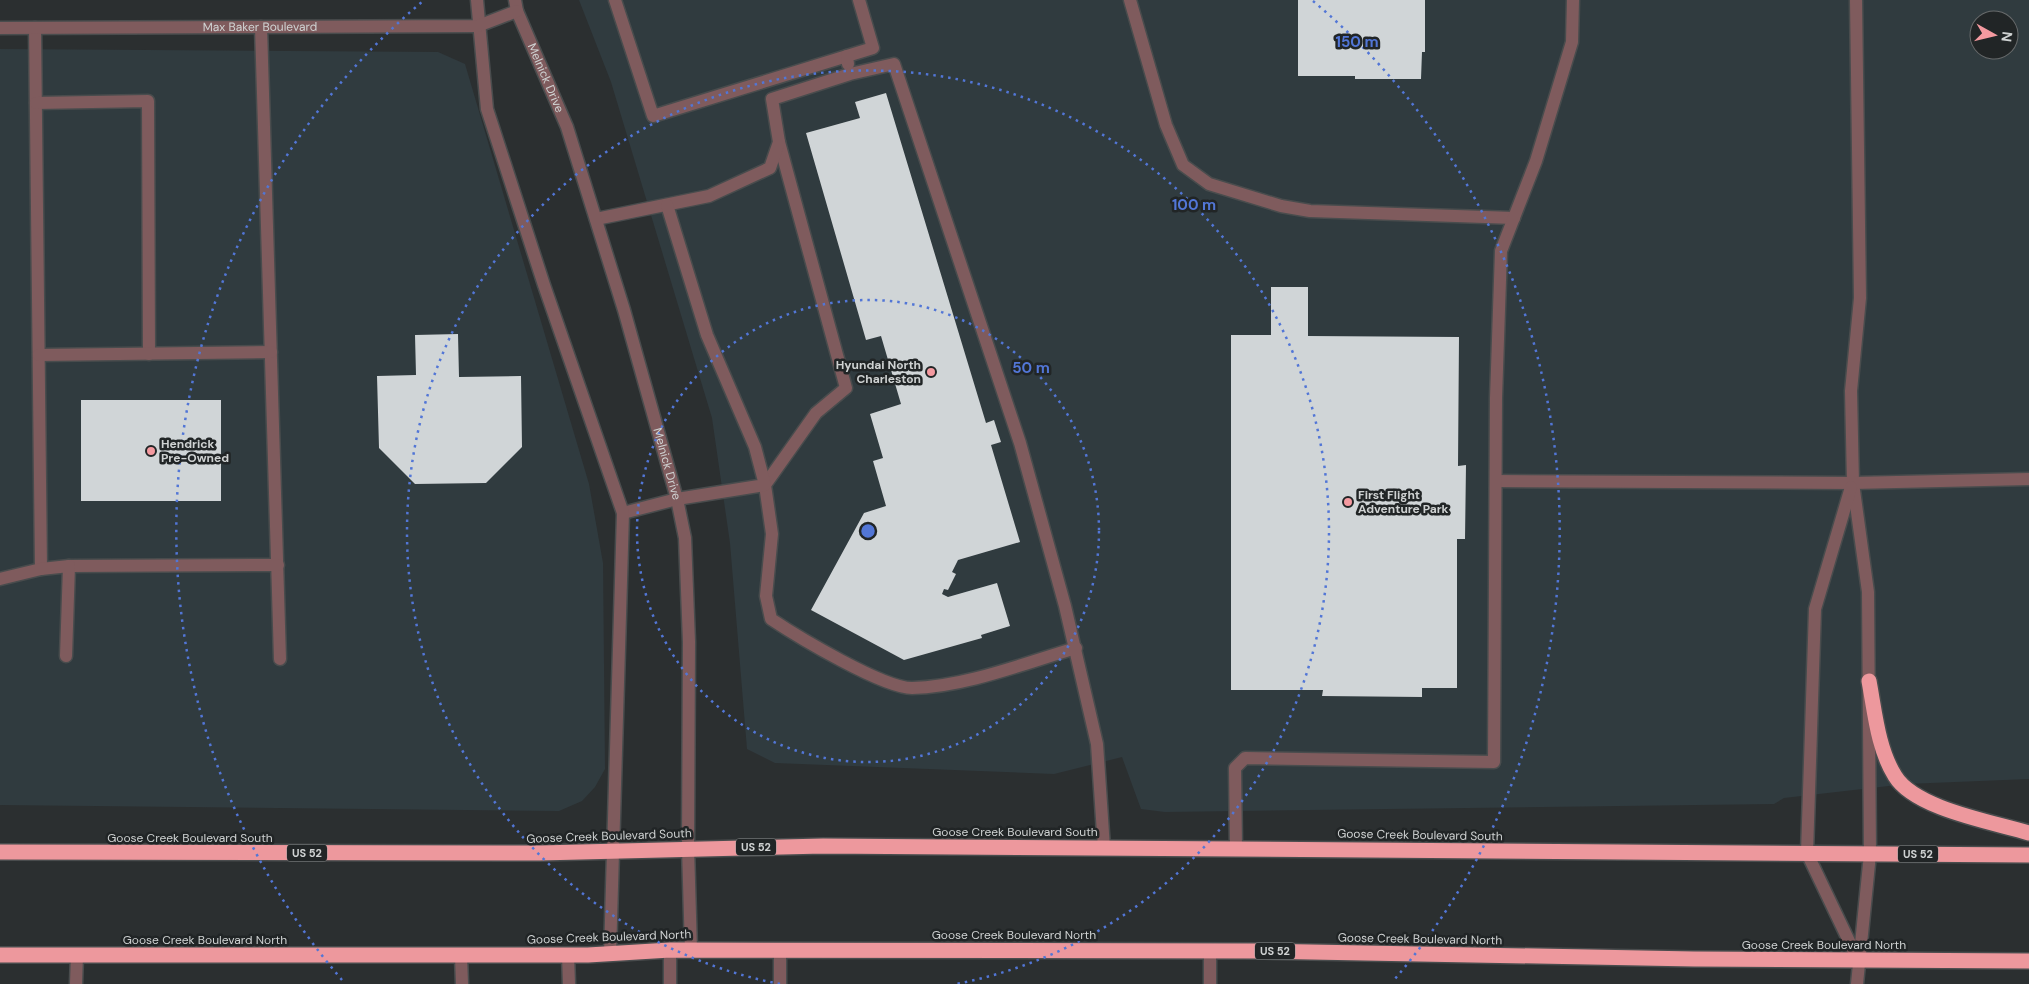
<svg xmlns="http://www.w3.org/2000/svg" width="2029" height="984" font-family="'DM Sans',sans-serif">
<rect width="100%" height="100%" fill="#2b2f30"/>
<g fill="#303b3f" fill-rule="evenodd">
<path d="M579 0H2029V779L1906 784 1784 798 1774 804 1165 812 1141 809 1122 757 1054 774 775 763 747 749 730 543 712 418 611 82ZM1979 20H2009V50H1979Z"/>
<path d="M0 49 438 52 465 64 589 484 603 563 605 769 595 787 582 801 559 811 0 805Z"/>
</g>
<g fill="#d0d5d7">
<path d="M1298 0H1425V52H1422L1421 79H1355V76H1298Z"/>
<path d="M886 93 986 423 994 420 1001 442 991 445 1020 542 958 560 952 572 956 574 948 590 944 589 942 594 948 597 997 583 1010 626 981 635 982 638 904 660 811 610 864 513 886 506 873 461 883 458 870 414 901 404 881 336 866 340 806 133 860 118 855 102Z"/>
<path d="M1271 287H1308V336L1459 337 1458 466 1466 465 1465 539H1457V688H1422V697L1322 696 1323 690H1231V335H1271Z"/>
<path d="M458 334 459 377 521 376 522 447 486 483 415 484 379 448 377 376 416 375 415 335Z"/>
<rect x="81" y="400" width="140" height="101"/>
</g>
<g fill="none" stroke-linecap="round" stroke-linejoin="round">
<defs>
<g id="lane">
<path d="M615 0 653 116 847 56"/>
<path d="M1130 0 1166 125 1183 165 1209 184 1281 206 1310 211 1514 218"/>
<path d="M1856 0 1860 298 1851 391 1853 483 1868 592 1870 854 1857 984"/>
<path d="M261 27 280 659"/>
<path d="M35 28 41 569"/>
<path d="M848 64 847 56 873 48 859 0"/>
<path d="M36 103 148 101 149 354"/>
<path d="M779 142 846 388 816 413 765 485 772 534 766 596 771 619C798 637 883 688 912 688 965 687 1025 663 1076 648"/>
<path d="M596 219 709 196 770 168 779 142 772 99 850 74 894 64 1020 443 1065 606 1097 744 1104 848"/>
<path d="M39 355 271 352"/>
<path d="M1496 481 1853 483 2029 479"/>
<path d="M1851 487 1815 609 1807 853 1858 960"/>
<path d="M623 513 677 499 765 485 755 447 707 335 667 205"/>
<path d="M69 566 278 565"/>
<path d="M0 579 41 569 69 566 66 656"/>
<path d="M1236 848 1235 768 1245 758 1494 762 1496 398 1501 251 1536 161 1572 42 1573 0"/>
<path d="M780 950V984"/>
<path d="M1210 951V984"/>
<path d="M568 955 569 984"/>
<path d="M461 956 462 984"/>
<path d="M76 984 77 955"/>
<path d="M670 984V950"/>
</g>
<g id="street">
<path d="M477 0 487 109 544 285 623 513 610 954"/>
<path id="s1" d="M515 0 517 11 567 127 624 310 677 499 685 538 689 642 688 848 691 950"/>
<path id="s2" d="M0 28 478 26 517 11"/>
</g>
<g id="highway">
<path d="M1869 681C1875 713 1878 749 1895 776 1915 809 1993 822 2029 833"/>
<path d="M0 852 540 853 823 846 2029 855"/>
<path d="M0 955H588L670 950 1263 951 1694 959 2029 961"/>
</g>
</defs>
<use href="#lane" stroke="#494c4d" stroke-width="15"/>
<use href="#street" stroke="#494c4d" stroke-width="15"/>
<use href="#highway" stroke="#494c4d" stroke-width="18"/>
<use href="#lane" stroke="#7f5b5d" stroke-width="12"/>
<use href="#street" stroke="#7f5b5d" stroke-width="12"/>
<use href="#highway" stroke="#ed989d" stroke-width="15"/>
</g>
<g fill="none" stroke="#5276d6" stroke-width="2.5" stroke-dasharray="2.5 5">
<circle cx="868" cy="531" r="231"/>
<path d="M780 984A461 461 0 1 1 956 984"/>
<path d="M342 980A692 692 0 0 1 423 1M1313 1A692 692 0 0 1 1394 980"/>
</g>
<g fill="#f49aa0" stroke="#212526" stroke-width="2">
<circle cx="931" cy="372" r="5"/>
<circle cx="151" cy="451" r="5"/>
<circle cx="1348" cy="502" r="5"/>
</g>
<g text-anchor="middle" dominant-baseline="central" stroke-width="5" stroke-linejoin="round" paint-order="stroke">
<g fill="#212526" stroke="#9b9e9e" stroke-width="1">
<rect x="736" y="838.5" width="40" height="17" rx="4"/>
<rect x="287" y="844.5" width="40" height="17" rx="4"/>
<rect x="1898" y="845.5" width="40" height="17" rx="4"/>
<rect x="1255" y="942.5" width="40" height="17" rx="4"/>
</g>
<g font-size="11" font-weight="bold" fill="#cfd2d2">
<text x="756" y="847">US 52</text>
<text x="307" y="853">US 52</text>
<text x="1918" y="854">US 52</text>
<text x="1275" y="951">US 52</text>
</g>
<g font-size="12" fill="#cfd2d2" stroke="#212526">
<text stroke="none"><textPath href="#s2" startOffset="260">Max Baker Boulevard</textPath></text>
<text stroke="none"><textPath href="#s1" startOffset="84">Melnick Drive</textPath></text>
<text stroke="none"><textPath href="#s1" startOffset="489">Melnick Drive</textPath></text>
<text x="1015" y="832">Goose Creek Boulevard South</text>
<text transform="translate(1420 835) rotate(1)">Goose Creek Boulevard South</text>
<text transform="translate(609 836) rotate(-2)">Goose Creek Boulevard South</text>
<text x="190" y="838">Goose Creek Boulevard South</text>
<text x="1014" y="935">Goose Creek Boulevard North</text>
<text transform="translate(609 937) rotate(-2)">Goose Creek Boulevard North</text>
<text transform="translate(1420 939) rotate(1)">Goose Creek Boulevard North</text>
<text x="205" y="940">Goose Creek Boulevard North</text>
<text x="1824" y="945">Goose Creek Boulevard North</text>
</g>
<g font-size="12" font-weight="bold" fill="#cfd2d2" stroke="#212526" text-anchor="start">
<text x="921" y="365" text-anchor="end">Hyundai North<tspan x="921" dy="14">Charleston</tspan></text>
<text x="161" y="444">Hendrick<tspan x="161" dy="14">Pre-Owned</tspan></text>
<text x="1358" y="495">First Flight<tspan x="1358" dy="14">Adventure Park</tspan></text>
</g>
</g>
<circle cx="868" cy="531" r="8" fill="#5276d6" stroke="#212526" stroke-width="2.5"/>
<g font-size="15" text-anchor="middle" font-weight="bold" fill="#5276d6" stroke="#212526" stroke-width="5" stroke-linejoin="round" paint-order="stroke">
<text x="1357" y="47">150 m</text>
<text x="1194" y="210">100 m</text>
<text x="1031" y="373">50 m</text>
</g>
<g transform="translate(1994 35) rotate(98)"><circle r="24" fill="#212526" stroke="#676a6b"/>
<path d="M0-4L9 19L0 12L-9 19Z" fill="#f49aa0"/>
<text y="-8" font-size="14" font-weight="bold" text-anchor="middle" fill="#cfd2d2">N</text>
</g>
</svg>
